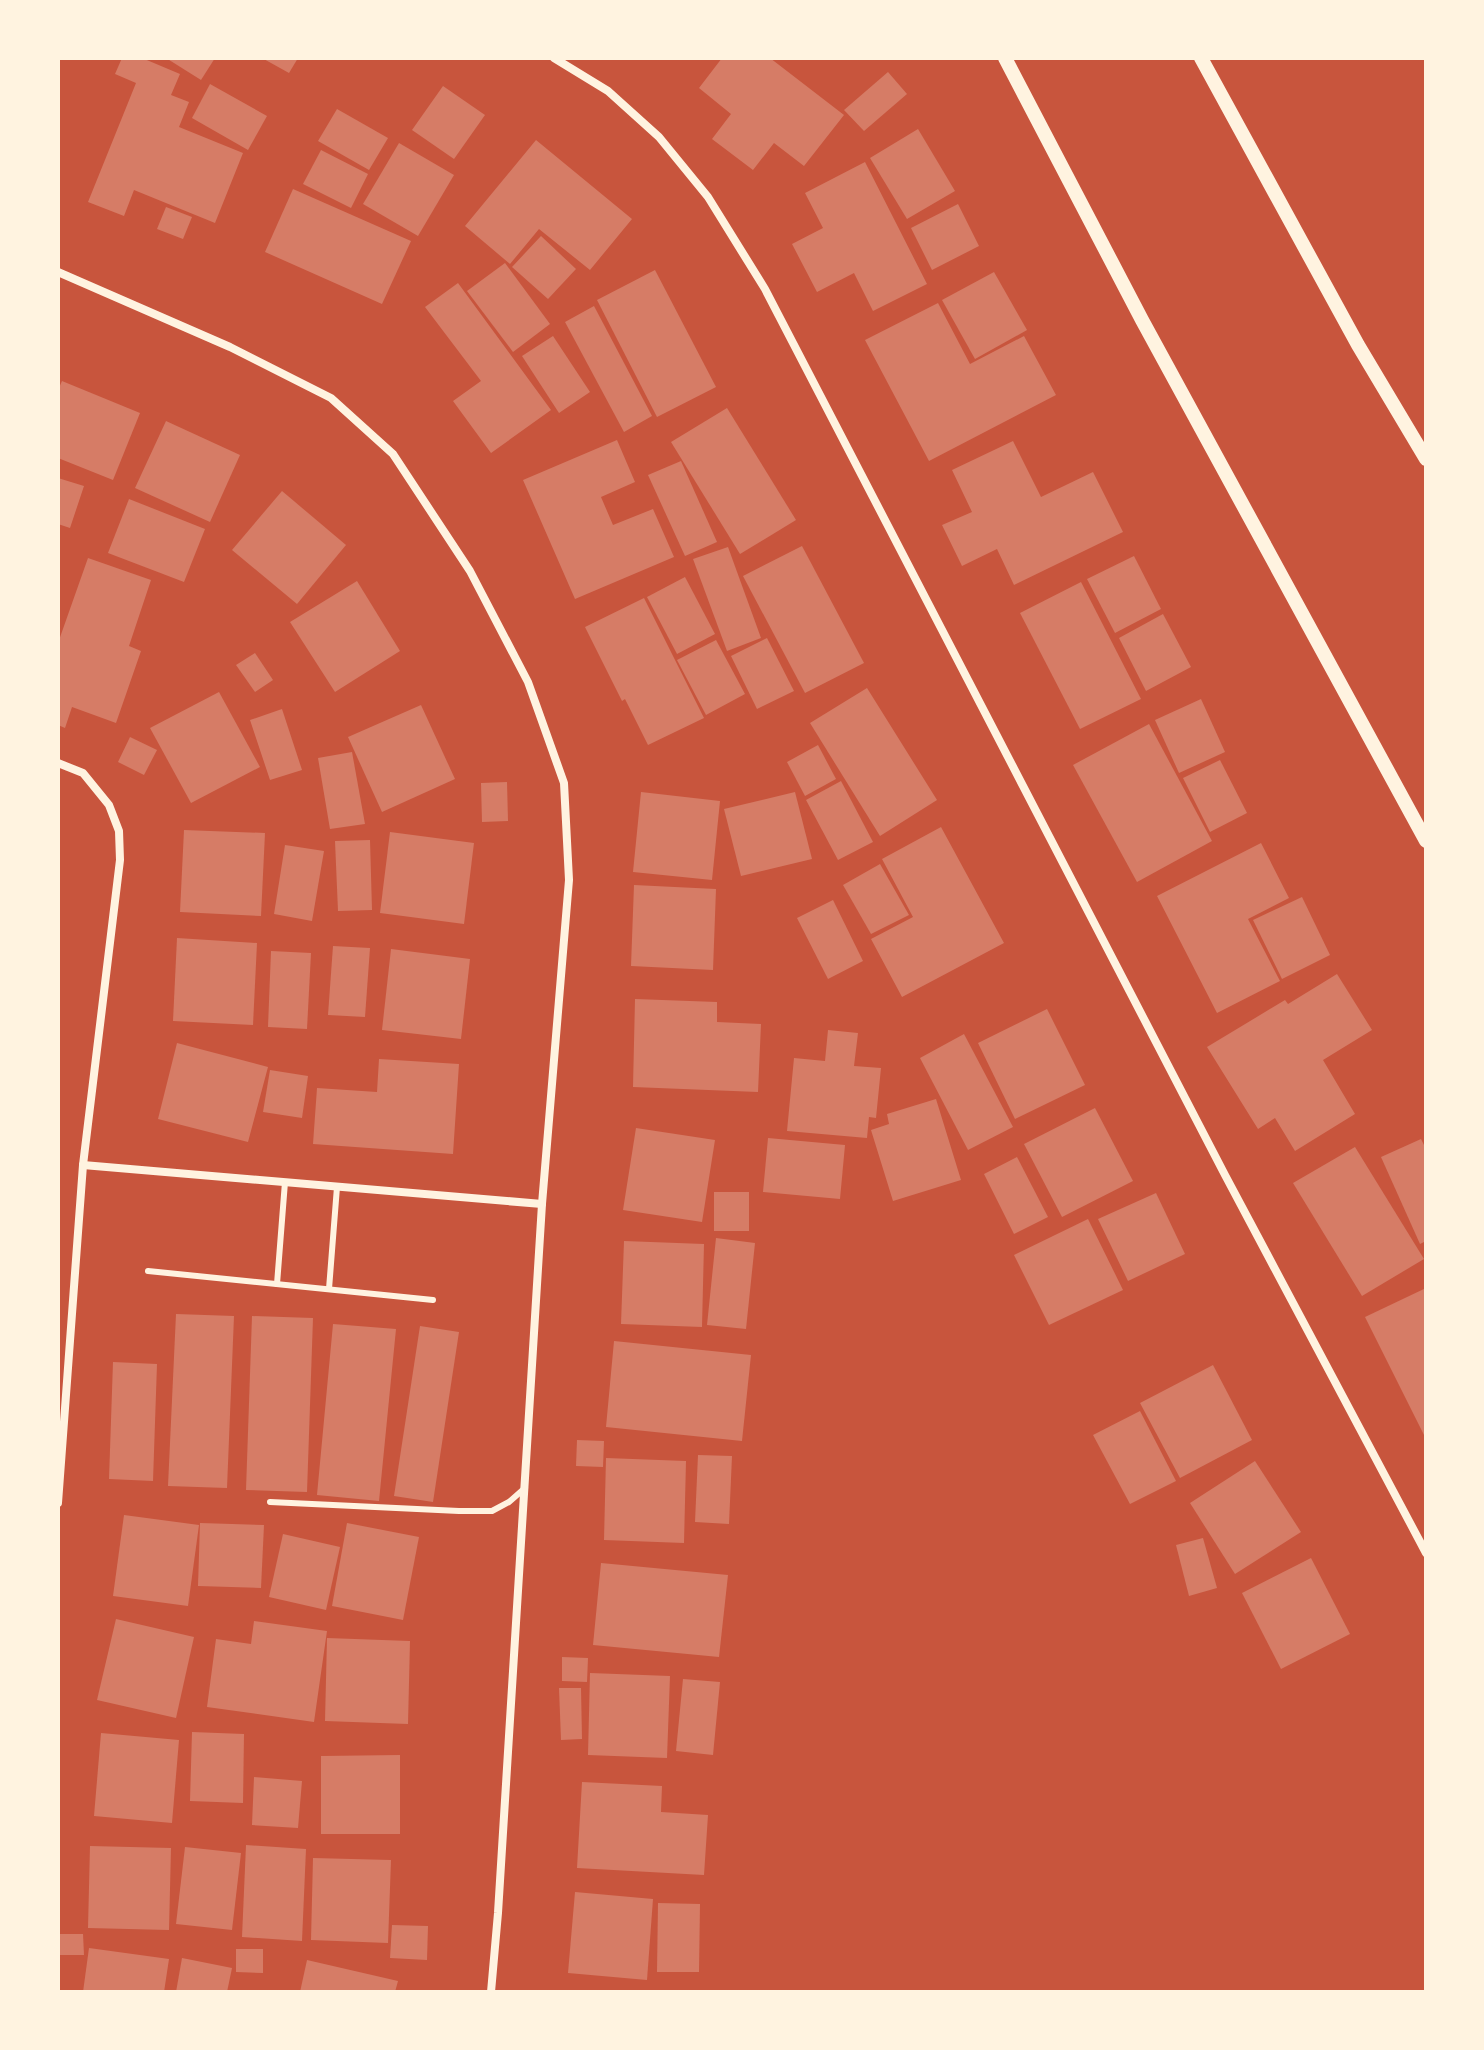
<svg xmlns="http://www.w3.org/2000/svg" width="1484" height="2050" font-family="'Noto Serif',serif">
<rect width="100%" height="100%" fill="#c8553d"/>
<g fill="#d67c66">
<path d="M122 58H142L180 74 171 95 189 102 179 127 243 153 215 223 134 190 124 216 88 202 136 83 115 74Z"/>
<path d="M166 58H215L201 80Z"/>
<path d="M262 58H298L289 73Z"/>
<path d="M722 58H770L844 115 804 166 774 143 753 170 712 139 731 114 699 88Z"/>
<path d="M888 72 907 94 864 131 844 110Z"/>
<path d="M210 84 267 116 248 150 192 118Z"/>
<path d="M443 86 485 115 454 159 412 130Z"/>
<path d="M337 109 388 138 369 170 318 141Z"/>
<path d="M918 129 955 191 907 219 870 158Z"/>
<path d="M536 140 632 219 590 270 539 229 510 264 465 226Z"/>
<path d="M399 143 454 175 418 236 363 204Z"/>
<path d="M321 150 368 174 351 208 303 184Z"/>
<path d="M865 162 927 284 873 311 854 273 817 292 792 244 823 228 805 193Z"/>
<path d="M293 189 411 241 382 304 265 252Z"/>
<path d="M958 204 979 246 932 270 911 228Z"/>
<path d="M166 207 192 217 183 239 157 229Z"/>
<path d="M541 236 576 269 548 299 512 267Z"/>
<path d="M505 263 550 324 513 352 467 291Z"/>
<path d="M655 270 716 387 657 417 597 300Z"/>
<path d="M994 272 1027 330 975 359 942 300Z"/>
<path d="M458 283 551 410 491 453 453 401 481 381 425 307Z"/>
<path d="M938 303 970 364 1024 336 1056 395 929 461 865 340Z"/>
<path d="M594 306 652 416 624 432 565 322Z"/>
<path d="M553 336 590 392 559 413 522 356Z"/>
<path d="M62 381 140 413 113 480 58 458V390Z"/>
<path d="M727 408 796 520 740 554 671 442Z"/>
<path d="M166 421 240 455 210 522 135 488Z"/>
<path d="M617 440 635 482 601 497 613 525 653 509 674 557 575 599 523 480Z"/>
<path d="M1013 441 1041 497 1093 472 1123 532 1014 585 997 549 962 566 942 525 972 512 952 470Z"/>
<path d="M681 461 717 542 685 556 648 475Z"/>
<path d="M58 478 84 486 70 528 58 524Z"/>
<path d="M282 491 346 545 297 604 232 550Z"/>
<path d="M129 499 205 529 184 582 108 553Z"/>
<path d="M802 546 864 663 805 693 743 576Z"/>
<path d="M728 547 761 638 727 651 693 559Z"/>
<path d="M1134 556 1161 609 1115 633 1087 579Z"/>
<path d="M88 558 151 580 129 646 141 651 116 723 72 707 65 728 58 725V643Z"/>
<path d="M685 577 715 634 677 654 647 597Z"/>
<path d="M357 581 400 651 335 692 290 622Z"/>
<path d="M1081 582 1141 699 1080 729 1020 613Z"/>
<path d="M644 598 704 718 648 745 625 699 622 701 585 627Z"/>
<path d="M1163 614 1191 667 1146 691 1119 638Z"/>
<path d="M767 638 794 691 757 709 731 656Z"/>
<path d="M716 640 745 694 706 715 677 660Z"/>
<path d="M255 653 273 680 255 692 236 665Z"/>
<path d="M867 688 937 800 880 836 810 723Z"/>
<path d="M219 692 260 767 191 803 150 728Z"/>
<path d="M1201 699 1225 752 1179 773 1155 720Z"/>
<path d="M421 705 455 779 382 812 348 737Z"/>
<path d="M282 709 302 770 270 780 250 720Z"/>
<path d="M1149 724 1212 841 1137 882 1073 765Z"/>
<path d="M130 737 157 750 144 775 118 762Z"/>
<path d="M818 745 836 779 805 796 787 762Z"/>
<path d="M352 752 365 824 330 829 318 758Z"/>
<path d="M1220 760 1247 813 1210 832 1183 778Z"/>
<path d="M841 781 873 842 838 860 806 800Z"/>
<path d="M507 782 508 821 482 822 481 783Z"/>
<path d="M641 792 720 801 712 880 633 872Z"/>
<path d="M795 792 812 859 741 876 724 809Z"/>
<path d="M941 827 1004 943 902 997 871 939 913 917 882 859Z"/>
<path d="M184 830 265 833 261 916 180 912Z"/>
<path d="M390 832 474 843 464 924 380 913Z"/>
<path d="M370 840 372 910 338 911 335 841Z"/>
<path d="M1261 843 1289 898 1248 919 1280 981 1217 1013 1157 896Z"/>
<path d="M285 845 324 851 312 921 274 914Z"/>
<path d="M880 864 909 915 871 934 843 885Z"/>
<path d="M634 885 716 889 713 970 631 966Z"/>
<path d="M1302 897 1330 955 1282 979 1253 920Z"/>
<path d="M833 900 863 961 828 979 797 918Z"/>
<path d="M177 938 257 943 253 1025 173 1021Z"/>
<path d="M333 946 370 948 365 1017 328 1015Z"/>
<path d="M391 949 470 959 461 1039 382 1030Z"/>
<path d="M271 951 311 953 307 1029 268 1027Z"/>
<path d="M1337 974 1372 1030 1323 1060 1355 1114 1295 1151 1275 1118 1258 1129 1207 1047 1285 1000 1288 1004Z"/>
<path d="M635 999 717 1002V1022L761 1024 758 1092 633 1087Z"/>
<path d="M1047 1009 1085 1085 1015 1119 978 1043Z"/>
<path d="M828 1030 858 1033 854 1066 881 1068 876 1118 869 1117 867 1138 787 1131 794 1058 825 1061Z"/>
<path d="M964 1034 1013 1127 968 1150 920 1058Z"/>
<path d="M177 1043 268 1067 248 1142 158 1119Z"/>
<path d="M379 1059 459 1064 453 1154 313 1144 317 1088 377 1092Z"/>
<path d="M270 1070 308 1076 302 1118 263 1112Z"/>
<path d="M936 1099 961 1180 893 1201 871 1130 889 1124 887 1114Z"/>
<path d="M1095 1108 1133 1181 1062 1217 1024 1144Z"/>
<path d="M636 1128 715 1140 702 1222 623 1210Z"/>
<path d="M768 1138 845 1145 840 1199 763 1192Z"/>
<path d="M1421 1139 1426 1149V1241L1420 1244 1381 1157Z"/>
<path d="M1355 1147 1424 1259 1362 1296 1293 1183Z"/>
<path d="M1017 1157 1048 1217 1014 1234 984 1174Z"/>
<rect x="714" y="1192" width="35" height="39"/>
<path d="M1156 1193 1185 1254 1128 1281 1098 1219Z"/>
<path d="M1088 1219 1123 1290 1049 1325 1014 1255Z"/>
<path d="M716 1238 755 1243 746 1329 707 1325Z"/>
<path d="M624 1241 704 1244 702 1327 621 1324Z"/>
<path d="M1426 1288V1434L1424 1435 1365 1317Z"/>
<path d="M176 1314 234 1316 227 1488 168 1486Z"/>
<path d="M252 1316 313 1318 307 1492 246 1490Z"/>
<path d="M333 1324 396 1329 379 1501 317 1495Z"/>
<path d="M420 1326 459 1332 433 1502 394 1496Z"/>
<path d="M614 1341 751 1355 742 1441 606 1427Z"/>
<path d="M113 1362 157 1364 153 1481 109 1479Z"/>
<path d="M1213 1365 1252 1440 1180 1478 1140 1403Z"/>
<path d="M1140 1411 1176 1481 1130 1504 1093 1435Z"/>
<path d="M577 1440 604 1441 603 1467 576 1466Z"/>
<path d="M698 1455 732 1456 729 1524 695 1522Z"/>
<path d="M606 1458 686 1461 684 1543 604 1540Z"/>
<path d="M1255 1461 1301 1532 1235 1574 1190 1503Z"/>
<path d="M124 1515 199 1525 188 1606 113 1596Z"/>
<path d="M200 1523 264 1525 261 1588 198 1586Z"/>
<path d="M347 1523 419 1537 403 1620 332 1606Z"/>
<path d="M283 1534 340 1547 326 1610 269 1597Z"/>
<path d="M1203 1538 1217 1588 1189 1596 1176 1545Z"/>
<path d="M1311 1558 1350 1634 1281 1669 1242 1593Z"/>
<path d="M601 1563 728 1575 719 1657 593 1645Z"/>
<path d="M116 1619 194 1637 176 1718 97 1700Z"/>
<path d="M254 1621 327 1631 314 1722 207 1707 216 1639 251 1644Z"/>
<path d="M327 1638 410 1641 408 1724 325 1721Z"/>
<path d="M562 1657 588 1658 587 1682 562 1681Z"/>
<path d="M590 1673 670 1676 667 1758 588 1755Z"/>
<path d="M683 1679 720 1682 713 1755 676 1751Z"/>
<path d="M559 1688H581L582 1739 561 1740Z"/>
<path d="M192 1732 244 1734 243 1803 190 1801Z"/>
<path d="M101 1733 179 1740 172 1823 94 1816Z"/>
<path d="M400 1755V1834H321V1756Z"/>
<path d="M254 1777 302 1781 298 1828 252 1825Z"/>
<path d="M582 1782 662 1786 661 1812 708 1815 704 1875 577 1868Z"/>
<path d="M246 1845 306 1849 302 1941 242 1937Z"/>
<path d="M90 1846 171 1848 169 1930 88 1928Z"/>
<path d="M185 1847 241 1853 232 1930 176 1924Z"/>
<path d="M313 1858 391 1860 388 1943 311 1940Z"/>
<path d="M575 1892 653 1899 647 1980 568 1973Z"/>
<path d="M658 1903 700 1904 699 1972H657Z"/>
<path d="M392 1925 428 1926 427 1960 390 1958Z"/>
<path d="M58 1934H83L84 1955H58Z"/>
<path d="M89 1948 169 1959 164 1992H83Z"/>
<path d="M236 1949H263V1973L236 1972Z"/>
<path d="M182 1958 232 1968 227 1992H176Z"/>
<path d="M307 1960 398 1981 395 1992H300Z"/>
</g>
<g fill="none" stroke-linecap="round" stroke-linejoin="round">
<g stroke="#fff3e0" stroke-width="6">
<path d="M148 1271 433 1300"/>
<path d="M277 1284 285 1182"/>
<path d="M329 1289 337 1187"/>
<path d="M270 1502 459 1511H492L509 1502 525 1488"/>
</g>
<g stroke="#fff3e0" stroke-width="8">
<path d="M554 58 608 91 659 137 708 197 765 289 1225 1175 1426 1553"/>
<path d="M58 272 230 347 331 398 393 454 470 571 528 682 564 783 569 880 542 1204 498 1913 491 1992"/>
<path d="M58 763 83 773 109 805 119 831 120 860 83 1165 58 1503"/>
<path d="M83 1165 542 1204"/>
</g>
<g stroke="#fff3e0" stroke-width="14">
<path d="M1005 58 1142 320 1426 841"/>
<path d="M1201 58 1358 345 1426 459"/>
</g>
</g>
<rect width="1484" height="2050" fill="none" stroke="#fff3e0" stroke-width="120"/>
</svg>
